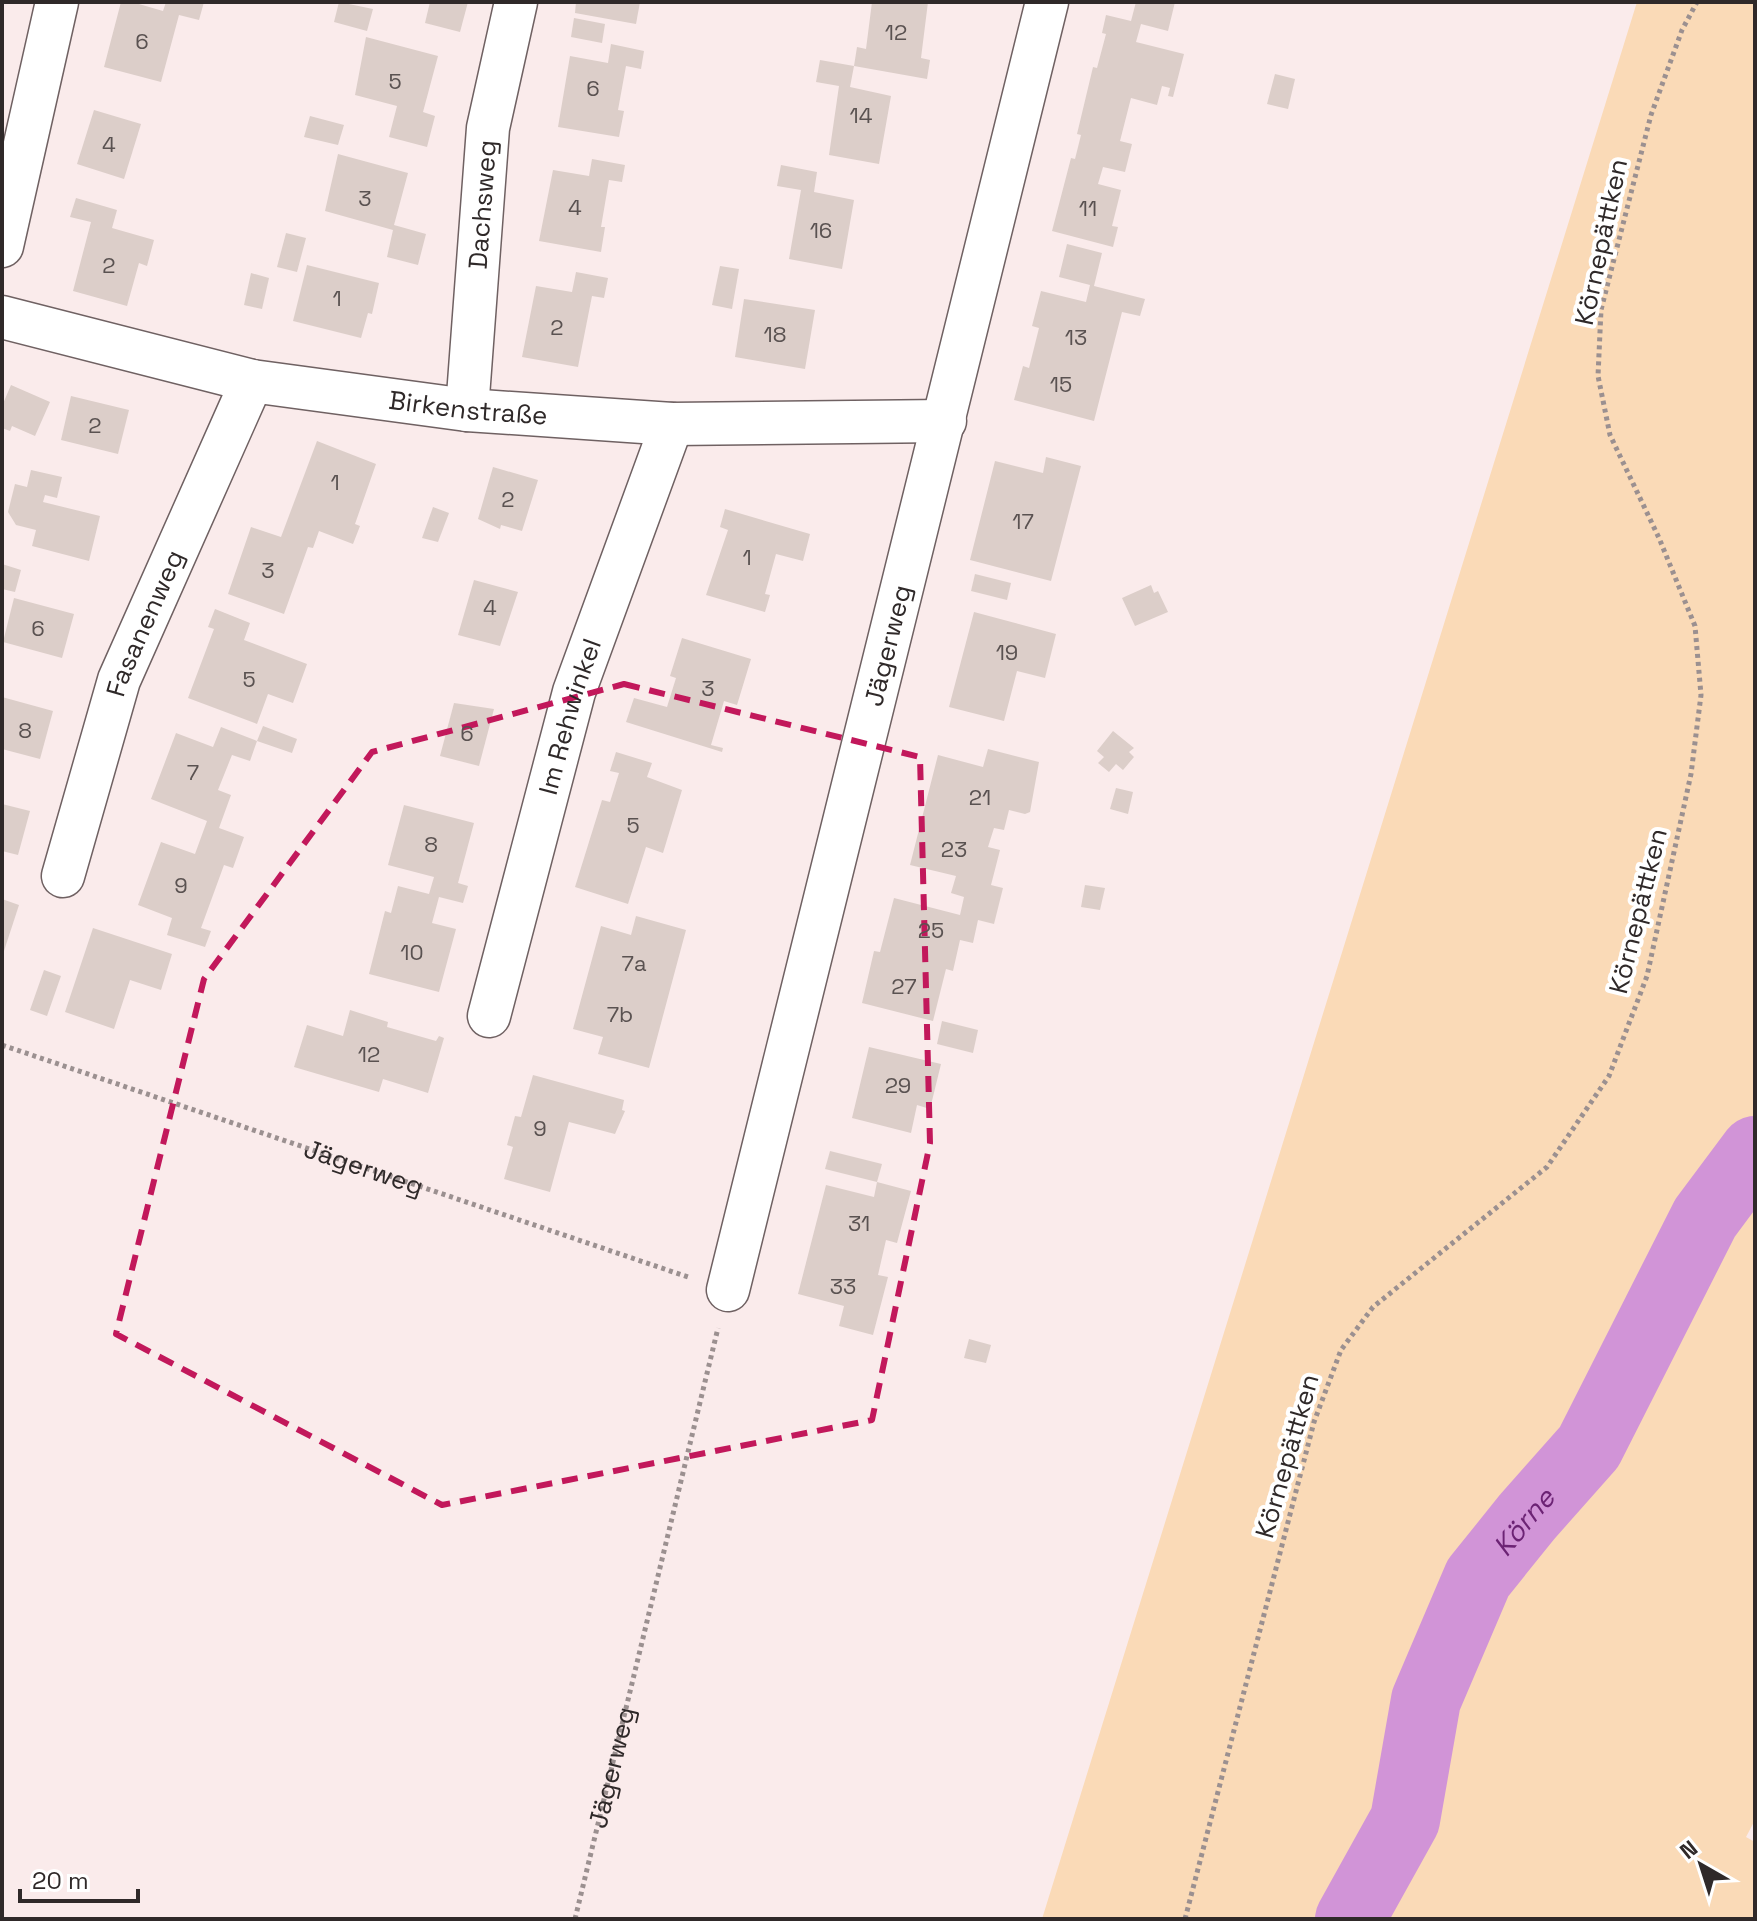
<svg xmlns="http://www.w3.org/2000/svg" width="1757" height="1921" font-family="'Space Grotesk',sans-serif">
<rect width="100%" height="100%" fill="#faebeb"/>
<path fill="#fadab7" d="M1637 2H1755V1820L1746 1837 1755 1842V1919H1042Z"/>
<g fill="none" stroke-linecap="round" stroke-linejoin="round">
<path stroke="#d194d7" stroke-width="70" id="s1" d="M1350 1919 1405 1820 1426 1700 1478 1578 1527 1517 1589 1447 1705 1218 1755 1151"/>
</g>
<g fill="#dccec9">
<path d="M121 2H132L163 11 166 2H204L199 20 179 15 161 82 104 67Z"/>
<path d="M339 2 373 9 367 31 334 22Z"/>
<path d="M430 2H468L460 32 425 23Z"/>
<path d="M576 2H640L636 24 575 13Z"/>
<path d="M872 2H928L921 58 930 60 927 79 854 66 857 47 866 49Z"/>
<path d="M1136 2H1175L1168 31 1141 24 1136 42 1184 54 1173 97 1168 96 1170 88 1162 86 1157 105 1131 98 1120 141 1132 144 1125 172 1103 167 1098 184 1121 190 1112 226 1118 227 1113 247 1052 231 1071 158 1075 159 1081 135 1077 134 1093 67 1097 68 1106 34 1102 33 1106 15 1131 21Z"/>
<path d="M574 18 605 24 602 43 571 37Z"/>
<path d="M366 37 438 56 423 112 435 116 427 147 389 137 397 106 355 95Z"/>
<path d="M611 44 644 51 641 69 626 66 618 110 624 111 619 137 558 127 570 56 608 63Z"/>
<path d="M820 60 854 66 850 87 891 96 879 164 829 155 839 86 816 82Z"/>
<path d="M1275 74 1295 79 1288 109 1267 104Z"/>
<path d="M94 110 141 124 124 179 77 164Z"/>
<path d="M310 116 344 125 338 145 304 137Z"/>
<path d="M338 154 408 173 394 225 426 234 418 265 387 257 393 230 325 211Z"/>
<path d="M592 159 625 165 622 182 609 180 601 227H605L601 252 539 241 553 170 589 176Z"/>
<path d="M781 165 817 172 814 192 854 200 842 269 789 259 801 190 777 186Z"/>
<path d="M76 198 117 210 112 228 154 240 147 266 139 263 127 306 73 291 91 222 70 217Z"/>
<path d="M286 233 306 238 297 272 277 267Z"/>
<path d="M1067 244 1102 253 1094 286 1145 299 1140 316 1122 312 1094 421 1014 400 1023 366 1029 368 1039 328 1032 326 1041 291 1086 302 1090 285 1059 277Z"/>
<path d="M307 265 379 283 372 314 368 313 361 338 293 321Z"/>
<path d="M720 266 739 269 732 309 712 305Z"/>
<path d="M576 272 608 278 604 298 592 296 578 367 522 357 536 286 572 292Z"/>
<path d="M251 273 269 278 262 309 244 305Z"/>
<path d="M744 299 815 310 805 369 735 357Z"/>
<path d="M11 385 50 402 35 436 12 426 10 431 2 428V406Z"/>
<path d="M71 396 129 410 118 454 61 440Z"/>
<path d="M317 441 376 464 355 524 360 526 353 544 319 531 313 548 308 547 284 614 228 594 251 527 281 537Z"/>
<path d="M1046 457 1081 466 1051 581 970 560 995 461 1043 473Z"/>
<path d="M493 467 538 480 522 531 501 525 500 529 478 519Z"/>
<path d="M31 470 62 477 57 498 45 495 43 502 100 516 89 561 32 546 36 530 16 525 8 512 15 484 27 487Z"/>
<path d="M433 507 449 513 438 542 422 538Z"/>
<path d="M725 509 810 534 803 561 776 554 765 594 770 595 765 612 706 595 728 530 720 527Z"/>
<path d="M2 564 21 570 15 592 2 589Z"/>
<path d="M975 574 1011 583 1007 600 971 591Z"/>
<path d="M474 580 518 592 500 646 458 635Z"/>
<path d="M1151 585 1154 593 1158 591 1168 612 1135 626 1122 598Z"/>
<path d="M14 598 74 614 62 658 3 642Z"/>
<path d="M215 609 250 623 244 640 307 664 293 703 268 694 257 724 188 698 214 629 208 627Z"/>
<path d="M974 612 1056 634 1045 678 1017 671 1004 721 949 707Z"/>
<path d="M682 638 751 659 737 705 724 701 711 745 723 748 722 752 626 722 634 698 667 707 676 678 670 676Z"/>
<path d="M2 697 53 711 40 759 2 749Z"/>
<path d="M454 703 494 709 479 766 440 756Z"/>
<path d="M263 726 297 739 292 753 257 741Z"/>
<path d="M221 727 257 741 250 761 232 755 218 790 231 795 219 828 244 837 233 868 224 865 201 928 211 931 205 947 167 935 172 918 138 905 161 842 195 854 207 821 151 799 176 733 213 747Z"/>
<path d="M1113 731 1134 748 1129 752 1134 757 1123 770 1116 764 1109 772 1098 763 1104 757 1097 751Z"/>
<path d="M988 749 1039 762 1030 812 1025 814 1009 810 1004 830 994 828 988 847 1000 850 991 885 1003 888 994 924 978 920 973 943 960 940 953 971 946 969 933 1021 862 1003 874 951 880 952 894 898 960 915 964 897 951 893 956 876 910 865 938 755 983 767Z"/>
<path d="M616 752 652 763 647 777 682 790 663 853 646 847 628 904 575 887 602 800 610 802 619 773 610 771Z"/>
<path d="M1116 788 1133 792 1128 814 1110 809Z"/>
<path d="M2 804 30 811 18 855 2 851Z"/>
<path d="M404 805 474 823 458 883 468 886 463 903 439 897 432 923 456 929 439 992 369 974 385 911 391 913 398 886 429 894 434 877 388 865Z"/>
<path d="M1085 885 1105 888 1100 910 1081 907Z"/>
<path d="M2 899 19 905 3 954H2Z"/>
<path d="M636 916 686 930 649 1068 598 1054 603 1037 573 1029 601 926 631 935Z"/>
<path d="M93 928 172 954 161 990 130 980 114 1029 65 1012Z"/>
<path d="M44 970 61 976 47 1016 30 1010Z"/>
<path d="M350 1010 388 1022 387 1027 436 1041 439 1036 444 1038 428 1093 383 1079 379 1092 294 1067 307 1025 343 1036Z"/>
<path d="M942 1021 978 1030 973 1053 937 1044Z"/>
<path d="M869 1047 941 1064 930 1109 917 1105 911 1133 852 1118Z"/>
<path d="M533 1075 624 1100 622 1110 625 1111 615 1134 569 1122 550 1192 504 1179 513 1147 507 1145 515 1116 521 1117Z"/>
<path d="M830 1151 882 1164 877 1182 825 1169Z"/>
<path d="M877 1182 911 1191 897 1243 886 1240 878 1275 888 1277 873 1335 839 1326 844 1306 798 1294 826 1185 874 1197Z"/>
<path d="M969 1339 991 1345 986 1363 964 1358Z"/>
</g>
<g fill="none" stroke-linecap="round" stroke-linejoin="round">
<defs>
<g id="minor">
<path d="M2 246 57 2"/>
<path id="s4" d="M2 317 252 381 467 410 672 424 945 421"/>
<path id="s5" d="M467 410 488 128 516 2"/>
<path id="s6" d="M63 876 119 680 252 381"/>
<path id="s7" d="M489 1016 574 692 672 424"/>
<path id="s8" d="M728 1290 1047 2"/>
</g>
</defs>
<use href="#minor" stroke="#6f6162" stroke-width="45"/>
<g stroke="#9b9090" stroke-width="5" stroke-dasharray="4 4" stroke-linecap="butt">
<path id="s2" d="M2 1045 691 1278"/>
<path id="s3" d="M575 1919 718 1328"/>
<path d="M1185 1919 1314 1422 1341 1350 1373 1307 1547 1167 1609 1076 1647 976 1691 774 1701 695 1695 626 1659 538 1610 435 1598 376 1601 310 1651 115 1682 30 1697 2"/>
</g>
<use href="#minor" stroke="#fff" stroke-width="42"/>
</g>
<path fill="none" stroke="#c2185b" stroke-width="6" stroke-dasharray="16 10" stroke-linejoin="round" d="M624 684 920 757 930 1143 872 1420 442 1505 116 1334 204 979 372 752Z"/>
<g text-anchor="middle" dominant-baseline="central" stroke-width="8" stroke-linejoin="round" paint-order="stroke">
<g font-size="22" fill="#5a5251">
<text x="896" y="32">12</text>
<text x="142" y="41">6</text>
<text x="395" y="81">5</text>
<text x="593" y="88">6</text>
<text x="861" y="115">14</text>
<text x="109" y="144">4</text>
<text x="365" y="198">3</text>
<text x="575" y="207">4</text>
<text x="1088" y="208">11</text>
<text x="821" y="230">16</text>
<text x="109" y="265">2</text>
<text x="337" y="298">1</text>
<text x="557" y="327">2</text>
<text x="775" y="334">18</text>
<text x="1076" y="337">13</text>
<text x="1061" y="384">15</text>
<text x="95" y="425">2</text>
<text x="335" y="482">1</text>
<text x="508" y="499">2</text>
<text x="1023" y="521">17</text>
<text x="747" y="557">1</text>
<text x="268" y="570">3</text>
<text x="490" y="607">4</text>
<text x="38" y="628">6</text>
<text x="1007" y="652">19</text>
<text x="249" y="679">5</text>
<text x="708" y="688">3</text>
<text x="25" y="730">8</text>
<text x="467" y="733">6</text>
<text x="193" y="772">7</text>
<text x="980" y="797">21</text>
<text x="633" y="825">5</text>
<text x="431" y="844">8</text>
<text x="954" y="849">23</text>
<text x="181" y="885">9</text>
<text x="931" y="930">25</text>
<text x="412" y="952">10</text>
<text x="634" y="963">7a</text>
<text x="904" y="986">27</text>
<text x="620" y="1014">7b</text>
<text x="369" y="1054">12</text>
<text x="898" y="1085">29</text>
<text x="540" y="1128">9</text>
<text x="859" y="1223">31</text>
<text x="843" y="1286">33</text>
</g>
<g font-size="26" fill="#2f2929" stroke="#fff">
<text stroke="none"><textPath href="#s5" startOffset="206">Dachsweg</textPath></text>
<text transform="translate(1601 242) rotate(-78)">Körnepättken</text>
<text stroke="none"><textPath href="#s4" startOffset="476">Birkenstraße</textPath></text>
<text stroke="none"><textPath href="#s6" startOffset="266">Fasanenweg</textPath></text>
<text stroke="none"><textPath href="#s8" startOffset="664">Jägerweg</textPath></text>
<text stroke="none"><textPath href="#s7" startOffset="310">Im Rehwinkel</textPath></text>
<text transform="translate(1638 911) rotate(-76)">Körnepättken</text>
<text stroke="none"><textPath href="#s2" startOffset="382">Jägerweg</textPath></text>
<text transform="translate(1287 1456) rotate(-74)">Körnepättken</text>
<text stroke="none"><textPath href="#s3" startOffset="156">Jägerweg</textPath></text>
</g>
<g font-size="28" font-style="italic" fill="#6c2374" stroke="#fff">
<text stroke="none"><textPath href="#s1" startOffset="440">Körne</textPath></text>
</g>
</g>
<rect width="1757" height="1921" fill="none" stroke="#2f2929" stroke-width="8"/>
<g transform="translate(1701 1865) rotate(321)" stroke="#ffffff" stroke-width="6" paint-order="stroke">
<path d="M0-6L14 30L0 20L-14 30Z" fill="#2f2929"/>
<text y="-12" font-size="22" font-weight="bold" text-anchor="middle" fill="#2f2929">N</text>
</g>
<path d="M20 1889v12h118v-12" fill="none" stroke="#2f2929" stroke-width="4"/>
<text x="32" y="1889" font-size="24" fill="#2f2929" stroke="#ffffff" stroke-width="6" paint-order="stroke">20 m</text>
</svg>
